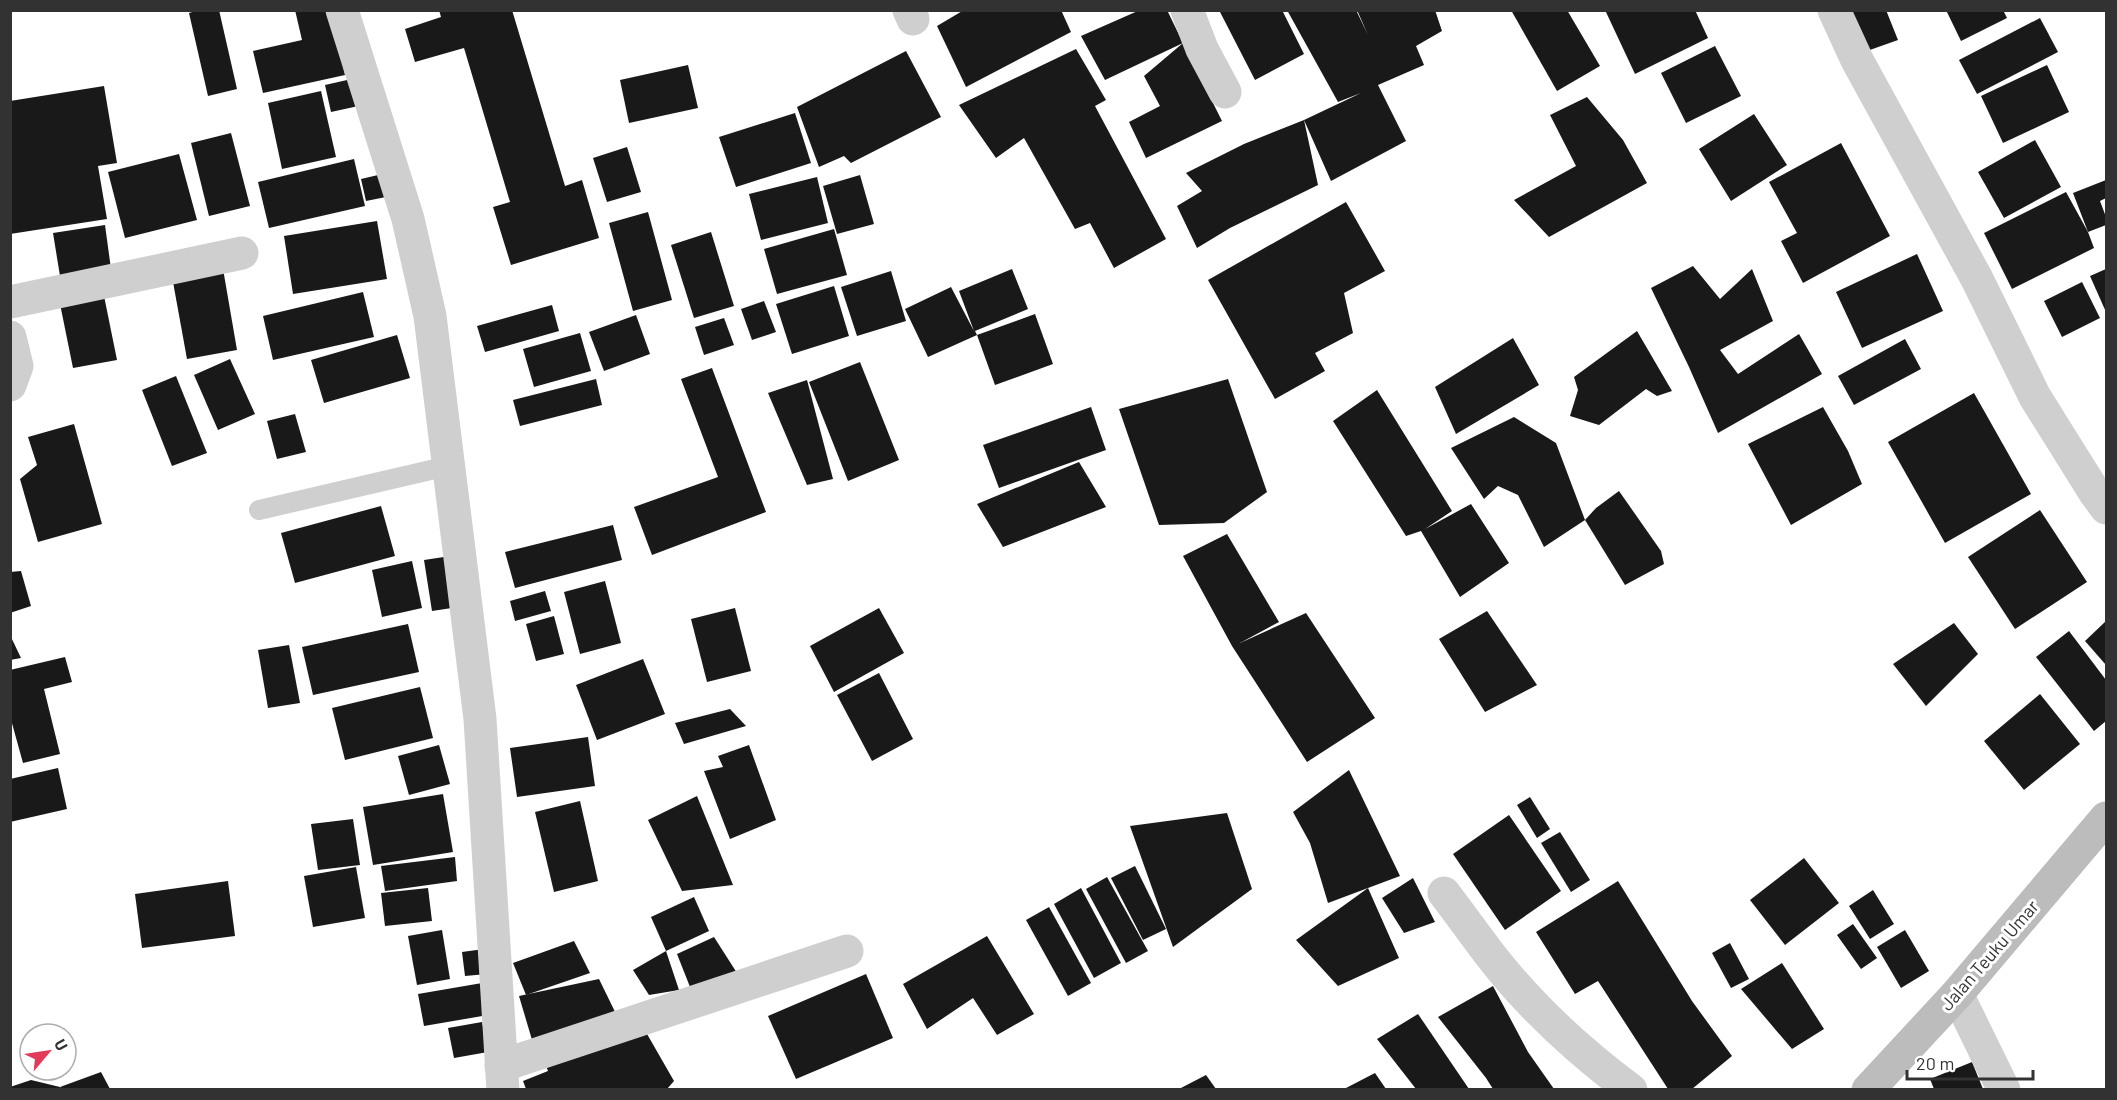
<svg xmlns="http://www.w3.org/2000/svg" width="2117" height="1100" font-family="Barlow,sans-serif">
<rect width="100%" height="100%" fill="#fff"/>
<g fill="#191919">
<path d="M199 10H219L237 89 208 96 189 13Z"/>
<path d="M295 10H330L345 75 263 93 253 51 302 40Z"/>
<path d="M439 10H512L565 186 582 180 599 238 511 265 493 207 510 202 464 48 415 62 405 29 441 17Z"/>
<path d="M964 10H1061L1071 32 966 87 937 26Z"/>
<path d="M1140 10H1167L1183 43 1105 80 1081 36Z"/>
<path d="M1219 10H1282L1304 54 1255 80Z"/>
<path d="M1287 10H1356L1368 35 1357 10H1435L1442 31 1416 46 1424 65 1378 85 1406 141 1331 181 1304 120 1318 185 1230 228 1197 248 1177 206 1202 191 1186 173 1244 144 1304 120 1361 93 1338 102Z"/>
<path d="M1511 10H1567L1600 66 1557 91Z"/>
<path d="M1605 10H1695L1708 38 1635 74Z"/>
<path d="M1850 10H1886L1898 40 1867 51Z"/>
<path d="M1946 10H2003L2007 18 1961 41Z"/>
<path d="M2040 18 2058 52 1977 94 1959 60Z"/>
<path d="M1183 43 1222 121 1146 158 1129 122 1160 106 1144 76Z"/>
<path d="M1715 46 1741 96 1686 123 1661 73Z"/>
<path d="M1076 49 1106 100 1095 106 1166 239 1114 268 1090 223 1075 229 1024 138 996 158 959 105Z"/>
<path d="M906 51 941 117 851 163 844 156 819 167 797 107Z"/>
<path d="M688 65 698 108 629 123 620 80Z"/>
<path d="M2047 65 2069 112 2003 143 1981 96Z"/>
<path d="M356 78 363 105 331 112 325 85Z"/>
<path d="M104 86 117 163 98 166 107 219 10 234V101Z"/>
<path d="M321 91 336 157 282 169 268 103Z"/>
<path d="M1587 97 1623 140 1647 183 1549 237 1514 200 1576 166 1550 115Z"/>
<path d="M795 113 811 163 736 187 719 137Z"/>
<path d="M1754 114 1787 165 1731 201 1699 149Z"/>
<path d="M231 133 250 206 209 216 191 143Z"/>
<path d="M2035 140 2061 187 2004 218 1978 172Z"/>
<path d="M1841 143 1890 236 1803 283 1781 241 1797 233 1769 182Z"/>
<path d="M627 147 641 192 607 202 593 158Z"/>
<path d="M179 154 197 220 125 238 108 172Z"/>
<path d="M354 159 365 206 269 228 258 182Z"/>
<path d="M391 172 396 195 366 201 361 179Z"/>
<path d="M860 175 874 224 837 234 823 186Z"/>
<path d="M817 177 828 223 761 240 749 194Z"/>
<path d="M2106 180V198L2100 201 2106 217V225L2088 232 2073 193Z"/>
<path d="M2066 192 2088 232 2094 248 2012 289 1984 233Z"/>
<path d="M1346 202 1385 271 1344 293 1353 333 1315 353 1325 371 1275 399 1208 280Z"/>
<path d="M648 212 672 300 633 311 609 223Z"/>
<path d="M377 221 387 279 293 294 284 236Z"/>
<path d="M105 225 111 269 60 276 53 233Z"/>
<path d="M834 229 847 275 777 294 764 249Z"/>
<path d="M711 232 734 306 694 318 671 245Z"/>
<path d="M1917 254 1943 311 1862 348 1836 292Z"/>
<path d="M222 263 237 350 187 359 171 271Z"/>
<path d="M1693 266 1720 299 1752 269 1773 321 1720 350 1738 374 1799 334 1822 374 1718 433 1689 367 1651 288Z"/>
<path d="M1012 269 1028 309 975 331 977 335 928 357 905 309 951 287 974 331 959 291Z"/>
<path d="M2106 269V312L2090 276Z"/>
<path d="M891 271 906 321 857 336 841 287Z"/>
<path d="M2082 282 2100 318 2062 337 2044 301Z"/>
<path d="M102 286 117 360 73 368 58 294Z"/>
<path d="M834 286 849 336 792 354 776 304Z"/>
<path d="M363 292 374 337 273 360 263 316Z"/>
<path d="M764 301 776 332 752 340 741 309Z"/>
<path d="M552 305 559 331 485 352 477 326Z"/>
<path d="M1035 314 1053 364 995 385 977 335Z"/>
<path d="M636 315 650 354 604 371 589 332Z"/>
<path d="M724 318 734 345 704 355 695 327Z"/>
<path d="M1637 331 1672 391 1657 396 1646 389 1599 425 1570 416 1578 390 1574 377Z"/>
<path d="M580 333 591 371 534 387 523 349Z"/>
<path d="M397 335 410 378 324 403 311 360Z"/>
<path d="M1513 338 1539 385 1456 434 1435 387Z"/>
<path d="M1905 339 1921 369 1854 405 1838 376Z"/>
<path d="M230 359 255 414 218 430 194 375Z"/>
<path d="M860 362 899 460 848 481 809 382Z"/>
<path d="M712 368 766 512 652 555 634 507 718 477 681 379Z"/>
<path d="M176 376 207 453 172 466 142 390Z"/>
<path d="M596 379 602 405 520 426 513 400Z"/>
<path d="M1228 379 1267 492 1224 523 1159 525 1119 409Z"/>
<path d="M807 380 833 479 807 485 768 393Z"/>
<path d="M1377 390 1452 511 1425 529 1471 504 1509 563 1460 597 1421 531 1406 536 1333 421Z"/>
<path d="M1974 393 2031 494 1945 543 1888 442Z"/>
<path d="M1091 407 1106 450 999 488 983 445Z"/>
<path d="M1823 407 1848 451 1862 484 1791 525 1748 444Z"/>
<path d="M295 414 306 452 277 459 267 421Z"/>
<path d="M1514 417 1556 443 1585 520 1544 547 1518 495 1498 486 1484 499 1451 448Z"/>
<path d="M74 424 102 524 38 542 20 479 37 465 28 437Z"/>
<path d="M1079 462 1106 507 1003 547 977 504Z"/>
<path d="M1619 491 1661 551 1664 564 1625 585 1585 520 1596 508Z"/>
<path d="M381 506 395 556 295 583 281 533Z"/>
<path d="M2040 510 2087 582 2015 629 1968 557Z"/>
<path d="M613 525 622 560 515 588 505 552Z"/>
<path d="M1227 534 1279 622 1240 643 1306 613 1375 718 1307 762 1232 646 1183 556Z"/>
<path d="M457 555 465 606 432 611 424 560Z"/>
<path d="M412 561 422 608 382 617 372 570Z"/>
<path d="M21 571 31 606 10 613V572Z"/>
<path d="M605 581 621 643 580 654 564 592Z"/>
<path d="M545 591 551 611 515 621 510 601Z"/>
<path d="M735 608 751 671 707 682 691 619Z"/>
<path d="M879 608 904 653 834 692 810 646Z"/>
<path d="M1487 611 1537 685 1485 712 1439 639Z"/>
<path d="M554 616 564 654 536 661 526 624Z"/>
<path d="M2106 621V665L2085 641Z"/>
<path d="M1954 623 1978 654 1926 706 1893 664Z"/>
<path d="M408 624 419 672 313 695 302 647Z"/>
<path d="M2069 631 2106 680V721L2094 731 2036 657Z"/>
<path d="M10 635 21 658 10 660Z"/>
<path d="M289 645 300 703 268 708 258 650Z"/>
<path d="M65 657 72 682 44 689 60 754 23 763 10 716V670Z"/>
<path d="M643 659 665 714 597 740 576 685Z"/>
<path d="M879 673 913 739 872 761 837 695Z"/>
<path d="M420 687 433 738 345 760 332 708Z"/>
<path d="M2040 694 2080 744 2024 790 1984 741Z"/>
<path d="M730 709 746 726 684 744 675 723Z"/>
<path d="M588 737 595 786 517 797 510 748Z"/>
<path d="M439 745 450 784 409 795 398 756Z"/>
<path d="M749 745 776 820 730 839 704 771 723 767 718 756Z"/>
<path d="M58 768 67 809 10 822V779Z"/>
<path d="M1349 770 1400 876 1368 888 1399 958 1338 986 1296 940 1368 888 1328 903 1310 843 1293 812Z"/>
<path d="M443 794 453 852 373 865 363 807Z"/>
<path d="M697 796 733 885 682 891 648 820Z"/>
<path d="M1530 797 1550 829 1537 838 1517 805Z"/>
<path d="M580 801 598 881 554 892 535 812Z"/>
<path d="M1227 813 1252 889 1173 947 1130 826Z"/>
<path d="M1509 815 1561 891 1505 930 1453 854Z"/>
<path d="M353 819 360 865 318 870 311 824Z"/>
<path d="M1560 832 1590 880 1571 892 1541 843Z"/>
<path d="M455 857 457 881 385 891 381 866Z"/>
<path d="M1804 858 1839 903 1785 945 1750 900Z"/>
<path d="M1135 866 1166 929 1143 940 1111 878Z"/>
<path d="M356 867 365 918 313 927 304 876Z"/>
<path d="M1107 877 1148 951 1126 963 1086 889Z"/>
<path d="M1413 878 1435 922 1404 933 1382 898Z"/>
<path d="M228 881 235 936 142 948 135 894Z"/>
<path d="M1618 881 1692 1001 1732 1056 1692 1089H1668L1598 981 1575 994 1536 932Z"/>
<path d="M428 888 432 921 385 926 381 893Z"/>
<path d="M1081 888 1121 963 1094 978 1054 904Z"/>
<path d="M1873 890 1894 924 1870 939 1849 906Z"/>
<path d="M694 897 709 931 666 951 651 917Z"/>
<path d="M1049 907 1091 983 1068 996 1026 920Z"/>
<path d="M1853 924 1877 958 1861 969 1837 935Z"/>
<path d="M442 930 450 979 417 985 408 936Z"/>
<path d="M1905 930 1929 971 1901 988 1877 947Z"/>
<path d="M987 936 1034 1014 997 1035 973 998 927 1029 903 984Z"/>
<path d="M714 937 737 973 692 992 677 954Z"/>
<path d="M574 941 590 973 526 995 513 963Z"/>
<path d="M1730 943 1749 979 1731 988 1712 953Z"/>
<path d="M484 949 487 974 465 976 462 952Z"/>
<path d="M666 951 679 990 649 995 633 970Z"/>
<path d="M1782 963 1824 1029 1792 1049 1741 989Z"/>
<path d="M866 974 893 1038 796 1079 768 1016Z"/>
<path d="M599 979 620 1022 535 1050 519 996Z"/>
<path d="M488 982 494 1014 424 1026 418 994Z"/>
<path d="M1493 986 1528 1052 1554 1089H1493L1486 1078 1438 1017Z"/>
<path d="M1418 1014 1469 1089H1416L1377 1039Z"/>
<path d="M482 1022 488 1052 454 1058 448 1028Z"/>
<path d="M643 1027 674 1081 667 1089H526L523 1081 548 1071 544 1061Z"/>
<path d="M1972 1062 1983 1089H1934L1930 1079Z"/>
<path d="M101 1072 110 1089H61L60 1087Z"/>
<path d="M1375 1073 1386 1089H1347L1346 1088Z"/>
<path d="M1206 1075 1216 1089H1179Z"/>
<path d="M31 1080 60 1087V1089H10V1087Z"/>
</g>
<g fill="none" stroke-linecap="round" stroke-linejoin="round">
<path stroke="#cfcfcf" stroke-width="20" d="M259 510 448 466"/>
<g stroke="#cfcfcf" stroke-width="33">
<path d="M342 10 408 219 430 316 480 719 503 1090"/>
<path d="M909 10 913 19"/>
<path d="M1187 10 1202 49 1225 92"/>
<path d="M1834 10 1857 60 1977 279 2035 397 2095 493 2106 508"/>
<path d="M10 302 242 253"/>
<path d="M10 337 17 366 10 385"/>
<path d="M1444 893C1460 914 1475 935 1491 956 1530 1006 1580 1052 1631 1090"/>
<path d="M1957 994 2004 1090"/>
<path d="M501 1066 847 951"/>
</g>
<path stroke="#bcbcbc" stroke-width="33" d="M1868 1090 1957 994 2106 818"/>
</g>
<g text-anchor="middle" dominant-baseline="central" stroke-width="6" stroke-linejoin="round" paint-order="stroke">
<g font-size="18" fill="#323232" stroke="#fff">
<text transform="translate(1989 955) rotate(-49)">Jalan Teuku Umar</text>
</g>
</g>
<rect width="2117" height="1100" fill="none" stroke="#323232" stroke-width="24"/>
<g transform="translate(48 1052) rotate(61)"><circle r="28" fill="#ffffff" stroke="#adadad" stroke-width="1.5"/>
<path d="M0-4.5L10 22L0 15L-10 22Z" fill="#e23a58"/>
<text y="-9" font-size="16" font-weight="bold" text-anchor="middle" fill="#323232">U</text>
</g>
<path d="M1907 1070v9h126v-9" fill="none" stroke="#323232" stroke-width="3"/>
<text x="1916" y="1070" font-size="18" fill="#323232" stroke="#ffffff" stroke-width="4.5" paint-order="stroke">20 m</text>
</svg>
